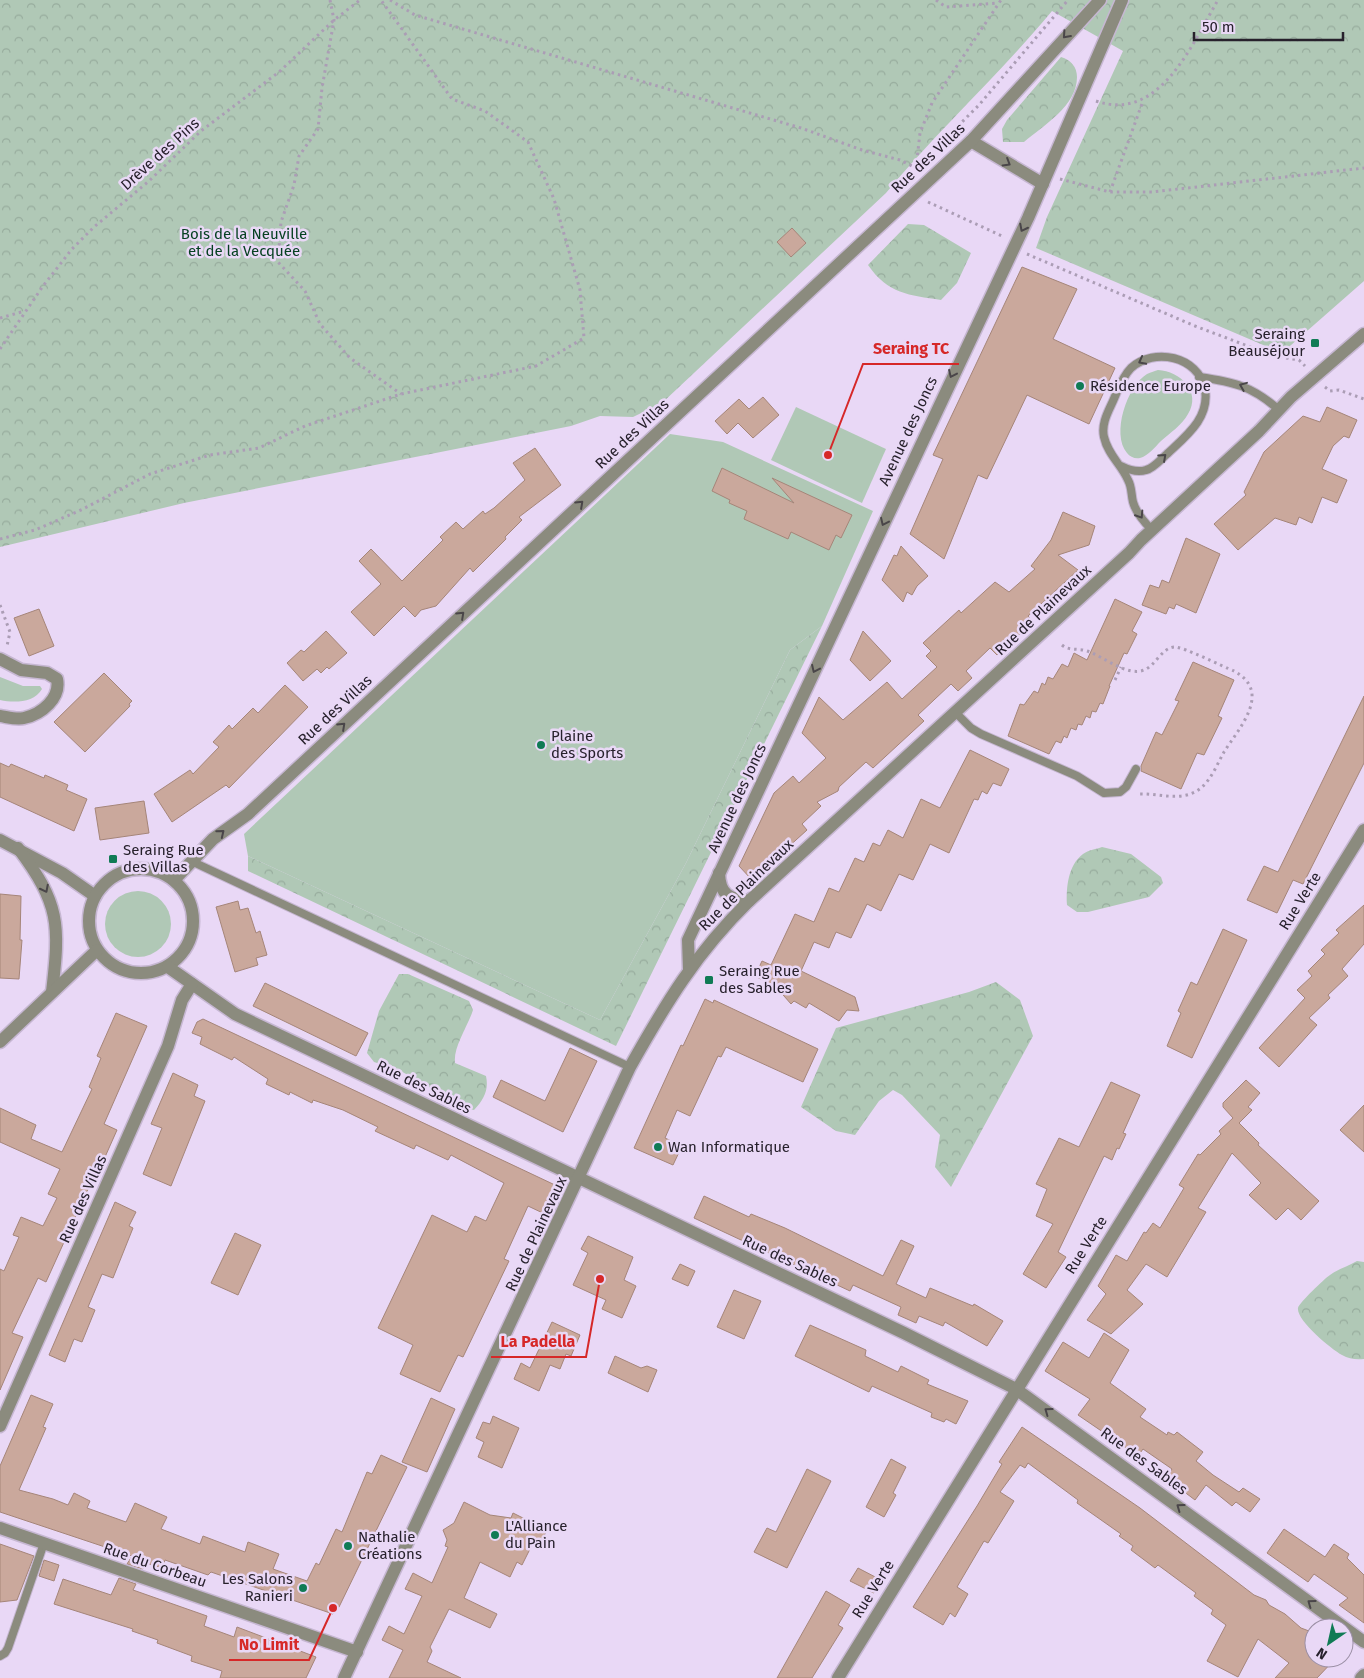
<svg xmlns="http://www.w3.org/2000/svg" width="1364" height="1678" font-family="'Fira Sans',sans-serif">
<defs>
<pattern id="forest-crowns" width="20" height="18" patternUnits="userSpaceOnUse" patternTransform="scale(1.25)"><rect width="20" height="18" fill="#b0c8b6"/><path d="M2 6a3 3 0 1 1 6 0M12 15a3 3 0 1 1 6 0" fill="none" stroke="#97ac9d"/></pattern>
</defs>
<rect width="100%" height="100%" fill="#e9d8f6"/>
<g fill="#b0c8b6">
<path d="M1158 370C1180 371 1202 392 1188 414 1182 425 1170 433 1161 441 1155 447 1148 456 1140 458 1135 459 1130 457 1127 453 1111 434 1127 386 1147 374 1151 372 1155 371 1158 370Z"/>
<path d="M796 407 886 449 862 503 771 460Z"/>
<path d="M670 434 723 442 873 511 822 626 790 650 686 863 600 1020 248 856 244 834Z"/>
<path d="M0 677 23 686H40L42 689C34 703 14 703 0 700Z"/>
<circle cx="138" cy="924" r="33"/>
</g>
<g fill="url(#forest-crowns)">
<path d="M0 0H1364V281L1282 353 1036 248 1047 217 1123 51 1052 11C999 75 938 130 886 193L662 403 633 417 600 416 571 426 184 503 0 547Z"/>
<path d="M1061 57C1071 60 1077 67 1077 77 1077 106 1044 125 1024 142H1003L1002 129 1007 120Z"/>
<path d="M908 224 924 225 971 253 957 283 941 300C909 295 888 294 868 265Z"/>
<path d="M822 626 616 1046 248 871V856L600 1020 686 863 790 650Z"/>
<path d="M1102 847 1131 854 1161 877 1163 883 1149 897 1088 912H1077L1067 905C1066 888 1068 865 1083 854 1088 850 1097 849 1102 847Z"/>
<path d="M399 974H408L469 1001 473 1010C468 1026 453 1047 455 1063L486 1076C489 1090 484 1099 474 1110L466 1108 399 1070 374 1062 367 1053 379 1011Z"/>
<path d="M996 982 1020 1000 1033 1036 951 1187 935 1167 940 1135 902 1095 893 1090 879 1101 855 1135 836 1131 801 1107 836 1028 969 992Z"/>
<path d="M1357 1261 1364 1262V1359C1356 1360 1349 1359 1342 1355 1331 1349 1296 1320 1298 1308 1299 1303 1324 1279 1330 1275 1338 1269 1349 1266 1357 1261Z"/>
</g>
<g fill="#caa89c" stroke="#a58579">
<path d="M792 228 806 243 791 257 777 242Z"/>
<path d="M1022 267 1077 289 1053 339 1115 368 1089 424 1027 395 987 479 978 475 944 559 910 534 943 459 933 455Z"/>
<path d="M763 397 779 415 753 438 738 423 727 434 715 421 739 399 749 409Z"/>
<path d="M1327 407 1357 420 1349 438 1344 436 1333 446 1322 469 1347 480 1337 503 1322 497 1312 523 1299 517 1296 525 1275 518 1238 550 1214 524 1246 495 1244 492 1264 452 1303 416 1320 422Z"/>
<path d="M535 448 561 485 519 517 522 520 505 537 506 539 473 572 470 568 436 606 421 610 415 617 404 606 374 636 351 612 381 584 359 561 371 549 402 581 443 540 440 537 456 522 463 529 483 511 485 514 494 508 525 480 513 463Z"/>
<path d="M722 468 794 503 772 478 852 515 841 538 836 535 829 550 791 532 788 539 744 519 747 511 729 503 730 500 712 491Z"/>
<path d="M1063 512 1095 526 1089 545 1058 555 1078 570 1028 616 1033 622 997 655 990 648 966 671 972 678 958 691 951 684 918 715 924 721 873 768 866 762 839 787 838 791 817 802 821 806 802 824 807 830 752 880 739 866 774 793 793 776 799 783 826 758 802 733 819 697 843 720 887 682 902 699 937 667 926 656 931 651 923 643 959 610 961 613 995 582 1009 592 1035 569 1031 566 1051 540Z"/>
<path d="M1186 538 1220 554 1196 613 1176 604 1174 609 1169 607 1166 614 1142 605 1150 585 1159 588 1162 580 1169 583Z"/>
<path d="M901 546 928 576 917 586 912 595 907 592 903 602 882 580 894 555 897 556Z"/>
<path d="M1115 599 1142 612 1132 631 1137 634 1127 654 1124 653 1109 686H1110L1103 704 1100 703 1096 712 1092 711 1090 718 1086 716 1082 725 1078 724 1076 730 1071 728 1067 738 1064 736 1061 743 1056 741 1049 754 1008 736 1020 704 1024 705 1034 691 1038 693 1042 683 1045 685 1048 677 1053 679 1062 664 1068 667 1074 653 1087 660Z"/>
<path d="M39 609 54 646 29 656 14 618Z"/>
<path d="M326 631 347 653 329 669 327 667 321 673 317 669 303 681 287 663 301 650 304 652Z"/>
<path d="M863 631 891 661 870 681 850 660Z"/>
<path d="M1193 662 1234 680 1218 716 1222 718 1204 755 1197 753 1181 789 1141 771V766L1156 732 1162 735 1179 701 1175 700Z"/>
<path d="M104 673 132 701 129 704 130 706 85 752 54 722Z"/>
<path d="M285 685 308 707 229 788 226 785 172 822 154 794 190 770 193 774 219 747 213 742 229 725 232 729 253 708 258 713Z"/>
<path d="M1364 696V763L1303 884 1293 880 1277 913 1247 900 1264 866 1278 872Z"/>
<path d="M970 750 1009 769 1001 786 993 783 987 794 982 791 978 800 974 799 949 853 930 844 913 880 899 874 881 911 867 904 851 938 836 932 829 948 814 942 801 971 855 997 859 1011 847 1010 839 1021 809 1003 806 1008 794 1001 791 1004 777 988 755 976 762 961 771 965 795 914 814 922 829 888 839 892 855 858 864 862 873 843 880 846 888 830 903 838 921 799 940 808Z"/>
<path d="M0 763 9 767 11 764 44 778 45 775 68 785 66 790 87 799 74 831 0 797Z"/>
<path d="M144 801 149 833 100 840 95 808Z"/>
<path d="M0 894 21 896 20 940H22L19 979 0 978Z"/>
<path d="M238 901 240 910 248 908 256 933 260 931 267 955 256 958 258 965 235 972 216 907Z"/>
<path d="M1364 905V944L1342 969 1348 976 1328 995 1330 998 1309 1018 1317 1025 1279 1067 1259 1048 1305 998 1297 990 1312 976 1308 971 1325 954 1321 950 1339 933 1336 930Z"/>
<path d="M1223 929 1247 940 1192 1058 1167 1046 1181 1013 1178 1011 1191 982 1197 985Z"/>
<path d="M265 983 368 1033 356 1056 253 1006Z"/>
<path d="M705 999 713 1003 714 1000 818 1049 803 1082 726 1047 721 1057 718 1056 690 1116 677 1110 665 1138 682 1146 673 1165 634 1148 681 1045 683 1046Z"/>
<path d="M116 1013 147 1026 104 1124 117 1130 105 1157 103 1156 46 1282 38 1278 12 1333 23 1337 0 1390V1269L4 1271 19 1237 13 1235 21 1217 43 1226 57 1198 48 1194 60 1169 0 1142V1108L36 1125 31 1139 62 1152 92 1089 89 1087 101 1058 97 1056Z"/>
<path d="M203 1019 555 1185 558 1193 547 1215 528 1206 504 1259 509 1261 463 1357 458 1355 440 1392 400 1374 413 1345 378 1328 432 1215 467 1232 475 1216 486 1221 504 1183 451 1155 448 1160 416 1145 414 1149 375 1131 378 1127 343 1110 313 1100 312 1103 290 1092 289 1095 266 1084 268 1079 234 1057 232 1060 200 1044 202 1037 192 1033 197 1022Z"/>
<path d="M570 1048 597 1061 563 1132 493 1097 501 1080 545 1101Z"/>
<path d="M173 1073 198 1085 194 1096 205 1101 171 1186 143 1174 162 1128 151 1124Z"/>
<path d="M1246 1080 1260 1093 1248 1107 1252 1110 1239 1123 1259 1143 1258 1145 1319 1201 1301 1220 1288 1208 1276 1220 1249 1195 1261 1183 1232 1153 1198 1208 1206 1212 1167 1277 1146 1264 1127 1290 1143 1304 1111 1334 1087 1320 1106 1294 1098 1286 1116 1255 1127 1261 1144 1232 1146 1233 1153 1223 1160 1228 1184 1188 1179 1185 1198 1154 1200 1155 1221 1134 1219 1131 1233 1118 1223 1107V1103Z"/>
<path d="M1111 1082 1140 1095 1123 1133 1126 1134 1119 1149 1117 1148 1112 1160 1104 1156 1058 1252 1066 1257 1046 1288 1023 1274 1053 1224 1036 1216 1047 1189 1036 1184 1059 1138 1079 1147Z"/>
<path d="M1364 1105V1152L1340 1130Z"/>
<path d="M704 1196 749 1217 751 1214 785 1228 883 1276 901 1240 914 1246 896 1284 926 1298 930 1288 973 1306 974 1304 1003 1321 987 1346 945 1322 943 1326 919 1316 916 1323 898 1315 901 1307 853 1285 850 1291 694 1218Z"/>
<path d="M115 1202 136 1212 129 1226 133 1228 113 1278 102 1274 88 1307 95 1310 82 1342 74 1339 65 1362 49 1355Z"/>
<path d="M235 1233 261 1245 238 1295 211 1283Z"/>
<path d="M588 1236 633 1257 624 1280 636 1286 622 1318 602 1309 606 1300 573 1285 588 1253 581 1249Z"/>
<path d="M680 1264 695 1271 688 1286 672 1279Z"/>
<path d="M734 1290 761 1301 744 1339 717 1327Z"/>
<path d="M552 1322 580 1335 571 1356 566 1354 560 1369 550 1365 539 1391 514 1379 521 1363 530 1368Z"/>
<path d="M810 1325 866 1350 865 1356 898 1372 901 1366 929 1380 927 1384 968 1401 956 1424 946 1419 944 1422 931 1417 932 1413 872 1386 869 1392 795 1356Z"/>
<path d="M1104 1333 1129 1350 1110 1383 1146 1409 1140 1417 1167 1435 1168 1432 1174 1435 1177 1432 1203 1452 1196 1461 1213 1475 1239 1492 1243 1488 1260 1499 1250 1512 1236 1502 1232 1506 1206 1485 1195 1500 1166 1478 1172 1469 1143 1449 1138 1456 1078 1415 1090 1399 1045 1371 1063 1342 1089 1358Z"/>
<path d="M615 1356 641 1368 647 1366 657 1370 648 1392 608 1373Z"/>
<path d="M31 1395 53 1404 43 1427 46 1428 19 1490 53 1499 68 1505 74 1493 90 1501 87 1508 126 1522 135 1503 167 1517 161 1529 200 1544 203 1536 245 1552 248 1542 279 1554 273 1569 307 1581 316 1563 319 1565 336 1529 342 1532 367 1472 372 1474 381 1455 407 1467 339 1607 333 1614 211 1572 208 1575 165 1560 162 1568 146 1563 143 1569 127 1564 132 1556 0 1512V1466Z"/>
<path d="M431 1398 455 1409 427 1472 402 1462Z"/>
<path d="M493 1416 519 1428 502 1468 478 1457 484 1442 476 1438 483 1422 490 1424Z"/>
<path d="M1022 1427 1140 1508 1254 1595 1266 1600 1269 1605 1285 1614 1301 1628 1309 1631 1314 1638V1658H1336L1317 1678H1275L1289 1663 1258 1639 1238 1677 1207 1661 1226 1625 1211 1614 1213 1610 1194 1596 1196 1593 1158 1565 1155 1568 1131 1550 1133 1546 1119 1536 1121 1534 1077 1503 1078 1500 1028 1463 1025 1468 1020 1465 1000 1492 1014 1501 988 1543 984 1541 957 1587 968 1594 955 1617 950 1613 943 1625 913 1607 977 1506 1002 1464 999 1462Z"/>
<path d="M891 1459 906 1467 893 1493 896 1495 884 1517 866 1507Z"/>
<path d="M807 1469 831 1481 787 1568 754 1552 767 1528 776 1532Z"/>
<path d="M464 1502 490 1515 511 1518 513 1513 547 1530 540 1544 534 1541 522 1565 517 1562 510 1577 480 1562 464 1598 497 1614 490 1628 449 1609 430 1647 432 1651 427 1662 461 1678H389L403 1650 382 1640 389 1626 404 1634 422 1596 405 1589 413 1573 432 1583 448 1547 445 1546 447 1540 443 1530 454 1523Z"/>
<path d="M1284 1529 1325 1557 1334 1544 1349 1554 1347 1558 1364 1575V1623L1339 1605 1348 1598 1314 1574 1308 1582 1267 1553Z"/>
<path d="M0 1544 34 1556 17 1600 0 1602Z"/>
<path d="M44 1560 59 1565 54 1581 39 1576Z"/>
<path d="M858 1568 881 1580 874 1593 850 1581Z"/>
<path d="M119 1578 136 1584 133 1590 207 1616 204 1626 234 1637 237 1627 316 1657 306 1678H220L222 1671 191 1661 192 1656 157 1643 158 1640 132 1631 133 1629 54 1604 63 1579 111 1595Z"/>
<path d="M826 1591 850 1605 838 1625 843 1628 812 1678H777Z"/>
</g>
<g fill="none" stroke-linecap="round" stroke-linejoin="round">
<defs>
<g id="service">
<path d="M1199 377C1234 382 1252 386 1279 410"/>
<path d="M1121 466C1129 470 1137 473 1146 470 1154 468 1161 459 1167 454 1186 436 1210 418 1205 389 1198 356 1154 347 1131 368 1122 377 1118 390 1113 401 1108 412 1101 424 1104 437 1108 455 1121 464 1128 480 1132 487 1131 494 1133 502 1136 513 1144 522 1152 530"/>
<path d="M956 713 971 728 981 734 1077 776 1104 793 1120 792 1126 787 1136 769"/>
<path d="M191 861 630 1067"/>
<path d="M0 1656 5 1653 8 1648 44 1543"/>
</g>
<g id="minor">
<path d="M971 141 1043 184"/>
<path d="M0 659 21 670 47 673 57 679C61 698 42 714 24 718 17 720 7 717 0 716"/>
<path d="M0 840 62 873 95 896"/>
<path d="M18 848C60 904 60 924 52 992"/>
<circle cx="141" cy="921" r="52"/>
<path d="M719 873C720 895 729 899 749 901"/>
<path d="M174 880 213 839 248 814 971 141 1100 0"/>
<path d="M168 967 235 1014 904 1333 1016 1389 1364 1642"/>
<path d="M689 969 688 940 1028 218 1122 0"/>
<path d="M0 1042 97 950"/>
<path d="M0 1426 168 1046 182 1000 192 984"/>
<path d="M0 1528 357 1652"/>
<path d="M838 1678 1364 830"/>
</g>
<g id="tertiary">
<path d="M344 1678 630 1067C666 1003 696 953 749 901L1129 553 1141 540 1259 431 1291 397 1364 334"/>
<path d="M1361 1678 1364 1675"/>
</g>
</defs>
<use href="#service" stroke="#c6b7d2" stroke-width="10"/>
<use href="#minor" stroke="#c6b7d2" stroke-width="15"/>
<use href="#tertiary" stroke="#c6b7d2" stroke-width="15"/>
<g stroke="#ab9db5" stroke-width="3" stroke-dasharray="2.5 4" stroke-linecap="butt">
<path d="M330 0 334 20 322 88 318 129 299 156 294 185 281 222 278 262 305 291 320 324 350 358 401 394"/>
<path d="M390 0 415 15 801 128 862 150 900 160 916 168"/>
<path d="M936 0 946 7 998 3"/>
<path d="M1096 101C1160 123 1192 44 1218 0"/>
<path d="M921 163 979 105 1068 0"/>
<path d="M916 168 920 133 932 103 1001 0"/>
<path d="M1060 179 1110 192H1152L1364 168"/>
<path d="M1110 192 1143 101"/>
<path d="M928 202 1002 236"/>
<path d="M1027 254 1195 326 1274 356 1299 360 1305 366"/>
<path d="M0 318 25 311"/>
<path d="M0 349 43 286 72 249 94 227 149 181 201 131 279 72 334 20 360 0"/>
<path d="M1325 387 1330 391 1339 390 1364 399"/>
<path d="M0 539 35 530 81 510 150 474 210 455 259 448 305 426 401 394 536 366 584 338 580 290 554 199 528 142 485 111 452 99 381 0"/>
<path d="M0 605 10 632 7 646"/>
<path d="M1062 645C1069 651 1078 648 1087 651 1103 656 1127 677 1144 670 1155 666 1162 648 1174 647 1182 646 1224 667 1234 671 1273 692 1239 728 1224 752 1216 766 1210 784 1195 792 1177 801 1157 793 1138 794"/>
<path d="M1115 680 1121 667"/>
</g>
<use href="#service" stroke="#8b8b7e" stroke-width="8"/>
<use href="#minor" stroke="#8b8b7e" stroke-width="12"/>
<use href="#tertiary" stroke="#8b8b7e" stroke-width="12"/>
</g>
<defs><path id="oneway-chevron" d="M-2-3.5L2.5 0L-2 3.5" fill="none" stroke-width="1.6" stroke-linecap="round" stroke-linejoin="round" transform="scale(1.25)"/></defs>
<g stroke="#4a4649">
<use href="#oneway-chevron" transform="translate(1066 35) rotate(132)"/>
<use href="#oneway-chevron" transform="translate(1007 163) rotate(31)"/>
<use href="#oneway-chevron" transform="translate(1023 228) rotate(117)"/>
<use href="#oneway-chevron" transform="translate(1142 361) rotate(152)"/>
<use href="#oneway-chevron" transform="translate(952 374) rotate(115)"/>
<use href="#oneway-chevron" transform="translate(1243 386) rotate(-158)"/>
<use href="#oneway-chevron" transform="translate(1163 457) rotate(-42)"/>
<use href="#oneway-chevron" transform="translate(580 504) rotate(-43)"/>
<use href="#oneway-chevron" transform="translate(1140 515) rotate(57)"/>
<use href="#oneway-chevron" transform="translate(884 522) rotate(115)"/>
<use href="#oneway-chevron" transform="translate(461 615) rotate(-43)"/>
<use href="#oneway-chevron" transform="translate(815 669) rotate(115)"/>
<use href="#oneway-chevron" transform="translate(342 726) rotate(-43)"/>
<use href="#oneway-chevron" transform="translate(221 833) rotate(-39)"/>
<use href="#oneway-chevron" transform="translate(45 889) rotate(63)"/>
<use href="#oneway-chevron" transform="translate(1048 1411) rotate(-144)"/>
<use href="#oneway-chevron" transform="translate(1180 1507) rotate(-144)"/>
<use href="#oneway-chevron" transform="translate(1311 1603) rotate(-144)"/>
</g>
<g fill="#107b55" stroke="#e9d8f6" stroke-width="2">
<rect x="1310" y="338" width="10" height="10" rx="2.5"/>
<circle cx="1080" cy="386" r="5"/>
<circle cx="541" cy="745" r="5"/>
<rect x="108" y="854" width="10" height="10" rx="2.5"/>
<rect x="704" y="975" width="10" height="10" rx="2.5"/>
<circle cx="658" cy="1147" r="5"/>
<circle cx="495" cy="1535" r="5"/>
<circle cx="348" cy="1546" r="5"/>
<circle cx="303" cy="1588" r="5"/>
</g>
<g text-anchor="middle" dominant-baseline="central" stroke-width="5" stroke-linejoin="round" paint-order="stroke">
<g font-size="15" fill="#27212c" stroke="#e9d8f6">
<text transform="translate(160 154) rotate(-42)">Drève des Pins</text>
<text transform="translate(928 158) rotate(-43)">Rue des Villas</text>
<text transform="translate(908 431) rotate(-65)">Avenue des Joncs</text>
<text transform="translate(632 434) rotate(-43)">Rue des Villas</text>
<text transform="translate(1043 610) rotate(-43)">Rue de Plainevaux</text>
<text transform="translate(335 710) rotate(-43)">Rue des Villas</text>
<text transform="translate(737 798) rotate(-65)">Avenue des Joncs</text>
<text transform="translate(746 885) rotate(-44)">Rue de Plainevaux</text>
<text transform="translate(1300 901) rotate(-58)">Rue Verte</text>
<text transform="translate(424 1087) rotate(26)">Rue des Sables</text>
<text transform="translate(83 1199) rotate(-66)">Rue des Villas</text>
<text transform="translate(536 1234) rotate(-65)">Rue de Plainevaux</text>
<text transform="translate(1086 1245) rotate(-58)">Rue Verte</text>
<text transform="translate(790 1261) rotate(25)">Rue des Sables</text>
<text transform="translate(1144 1461) rotate(36)">Rue des Sables</text>
<text transform="translate(155 1565) rotate(19)">Rue du Corbeau</text>
<text transform="translate(873 1589) rotate(-58)">Rue Verte</text>
</g>
<g font-size="15" fill="#064121" stroke="#e9d8f6">
<text x="244" y="234">Bois de la Neuville<tspan x="244" dy="17">et de la Vecquée</tspan></text>
</g>
<g font-size="15" fill="#27212c" stroke="#e9d8f6" text-anchor="start">
<text x="1305" y="334" text-anchor="end">Seraing<tspan x="1305" dy="17">Beauséjour</tspan></text>
<text x="1090" y="386">Résidence Europe</text>
<text x="551" y="736">Plaine<tspan x="551" dy="17">des Sports</tspan></text>
<text x="123" y="850">Seraing Rue<tspan x="123" dy="17">des Villas</tspan></text>
<text x="719" y="971">Seraing Rue<tspan x="719" dy="17">des Sables</tspan></text>
<text x="668" y="1147">Wan Informatique</text>
<text x="505" y="1526">L'Alliance<tspan x="505" dy="17">du Pain</tspan></text>
<text x="358" y="1537">Nathalie<tspan x="358" dy="17">Créations</tspan></text>
<text x="293" y="1579" text-anchor="end">Les Salons<tspan x="293" dy="17">Ranieri</tspan></text>
</g>
</g>
<path fill="none" stroke="#d62828" stroke-width="2" d="M828 455L863 364H959M600 1279L586 1357H491M333 1608L309 1660H229"/>
<g fill="#d62828" stroke="#e9d8f6" stroke-width="2">
<circle cx="828" cy="455" r="5"/>
<circle cx="600" cy="1279" r="5"/>
<circle cx="333" cy="1608" r="5"/>
</g>
<g font-size="16" text-anchor="middle" font-weight="bold" fill="#d62828" stroke="#e9d8f6" stroke-width="5" stroke-linejoin="round" paint-order="stroke">
<text x="911" y="354">Seraing TC</text>
<text x="538" y="1347">La Padella</text>
<text x="269" y="1650">No Limit</text>
</g>
<g transform="translate(1329 1643) rotate(214)"><circle r="24" fill="#e9d8f6" stroke="#9b8fa5"/>
<path d="M0-4L9 19L0 12L-9 19Z" fill="#107b55"/>
<text y="-8" font-size="14" font-weight="bold" text-anchor="middle" fill="#27212c">N</text>
</g>
<path d="M1194 32v8h149v-8" fill="none" stroke="#27212c" stroke-width="2.5"/>
<text x="1202" y="32" font-size="15" fill="#27212c" stroke="#e9d8f6" stroke-width="4" paint-order="stroke">50 m</text>
</svg>
